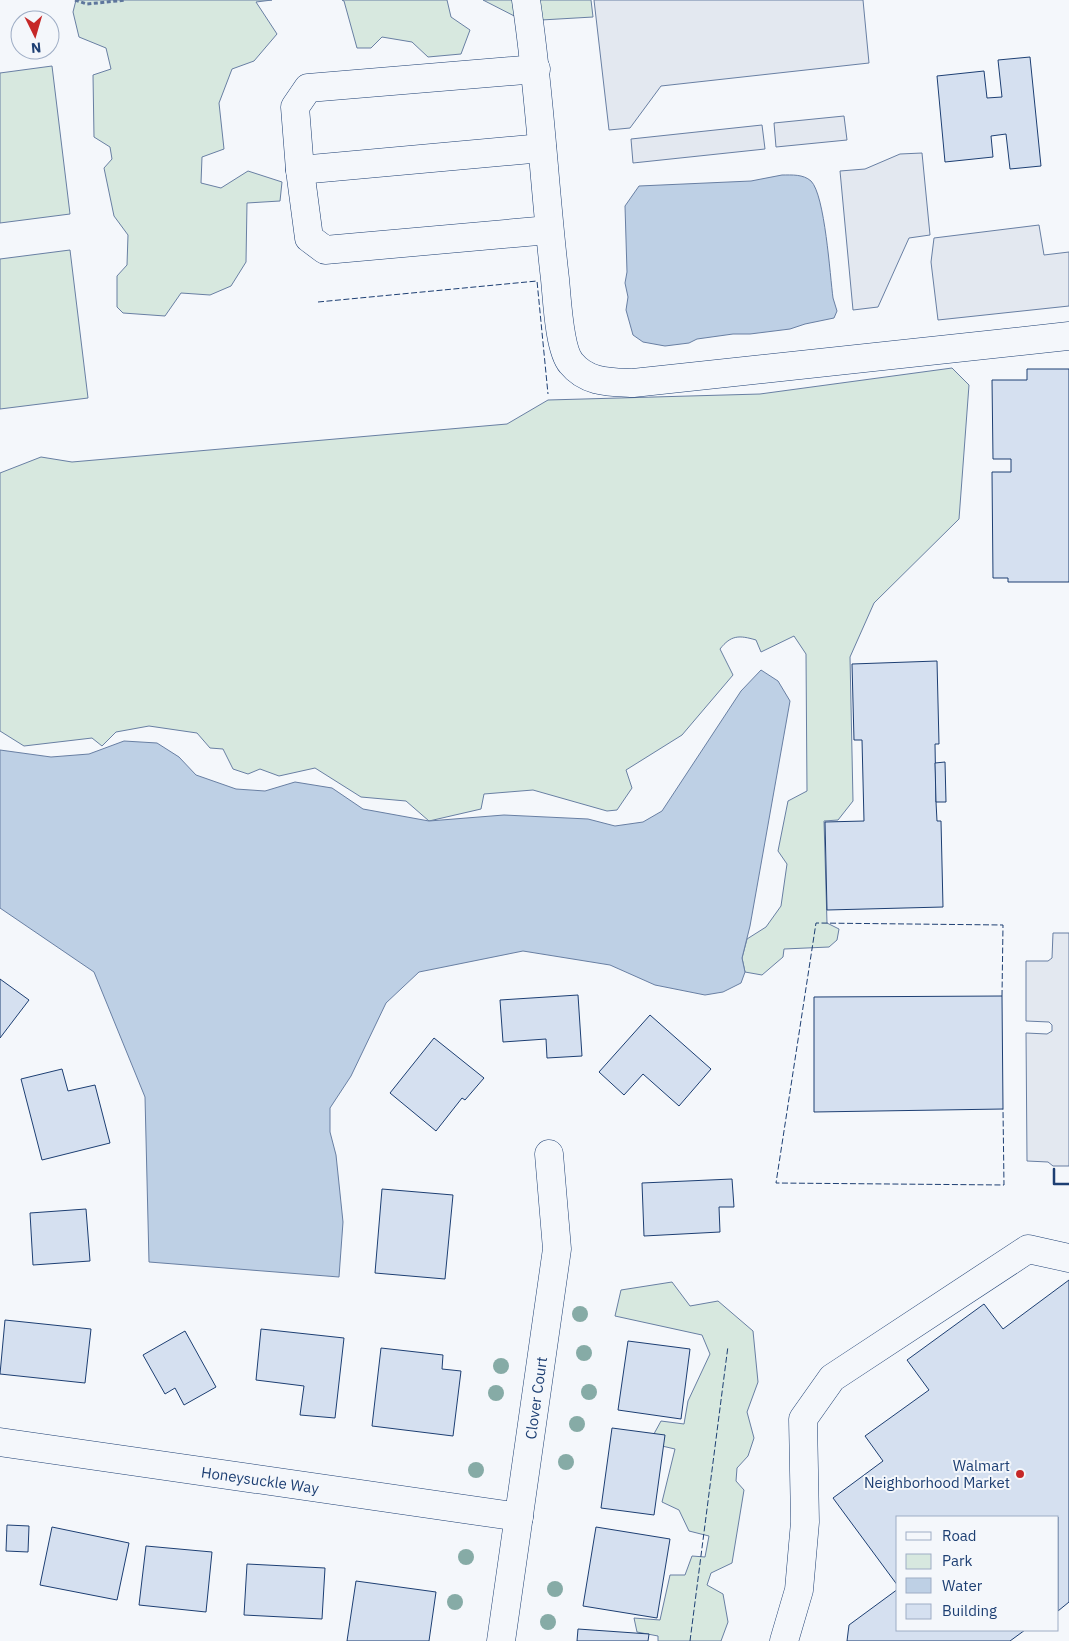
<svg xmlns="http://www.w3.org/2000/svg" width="1069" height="1641" font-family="'IBM Plex Sans',sans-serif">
<rect width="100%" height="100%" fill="#f4f7fb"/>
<g fill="#d7e8df" stroke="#687fa3">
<path d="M76 0H272L256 2 277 34 254 61 232 69 219 103 224 149 202 157 201 183 221 188 248 171 282 182 280 201 247 203 246 262 231 286 210 295 181 293 165 316 123 313 117 307V276L127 265 128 235 114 216 104 168 112 159 110 147 94 137 93 75 111 69 106 48 79 37 73 12Z"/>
<path d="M342 0H447L451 17 470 30 461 54 428 57 412 42 382 37 371 48H357L344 1Z"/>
<path d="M483 0H591L593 17 524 21Z"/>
<path d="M52 66 70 214 0 223V73Z"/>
<path d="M70 250 88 398 0 409V259Z"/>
<path d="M952 368 969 385 959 519 874 603 850 657 853 801 838 820 824 821 827 923 839 929 837 940 829 947 784 949 783 957 762 975 745 972 742 958 747 939 766 927 781 906 787 864 778 851 788 801 807 791 806 654 794 636 761 652 756 640C739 635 731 635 720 649L733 675 682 735 626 770 632 788 617 810 607 811 533 790 484 794 481 809 429 821 406 801 361 797 315 768 279 776 260 769 248 774 233 769 223 749 210 748 197 733 149 726 116 732 102 746 92 738 24 746 0 731V473L41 457 72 462 507 424 548 400 760 394Z"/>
<path d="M672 1282 690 1306 718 1301 753 1331 758 1382 747 1412 754 1438 748 1456 737 1468 736 1481 744 1490 732 1563 711 1573 707 1585 723 1594 728 1622 721 1641H658V1636L637 1632 634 1618 660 1620 670 1575H685L692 1556 705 1557 709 1536 689 1531 679 1510 662 1502 675 1449 649 1443 661 1421 684 1424 688 1401 710 1354 702 1335 615 1316 621 1290Z"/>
</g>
<g fill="#e3e8f0" stroke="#687fa3">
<path d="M594 0H863L869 63 661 86 630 128 609 130Z"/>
<path d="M844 116 847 140 776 147 774 123Z"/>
<path d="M762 125 765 149 633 163 631 139Z"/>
<path d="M922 153 930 235 909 238 878 307 853 310 840 171 865 169 900 154Z"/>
<path d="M1039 225 1044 255 1069 252V306L938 320 931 262 934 238Z"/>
<path d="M1053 933H1069V1166H1053L1048 1162 1027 1161 1026 1033 1047 1034 1052 1031V1025L1049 1022 1026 1021V961H1048L1052 958Z"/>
</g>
<g fill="#bed0e5" stroke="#687fa3">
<path d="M782 175C792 175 803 174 811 181 825 195 830 276 833 298L837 311 834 318 805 324 790 329 750 334H733L697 339 689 343 665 346 643 342 633 335 626 310 628 297 625 283 627 272 625 206 639 186 751 181Z"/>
<path d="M761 670 778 681 790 701 750 926 742 958 745 972 741 983 723 992 705 995 655 985 610 965 523 951 419 972 386 1003 351 1076 330 1108V1132L336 1155 343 1222 339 1277 149 1262 145 1097 94 972 0 908V750L51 757 89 754 124 741 157 743 179 757 196 775 236 789 265 791 295 782 332 788 363 809 429 821 504 815 588 819 615 826 643 822 662 811 741 691Z"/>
</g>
<g fill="#d5e0f0" stroke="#1d3f73">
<path d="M1030 57 1041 166 1010 169 1006 134 991 136 993 157 945 162 937 76 984 71 987 98 1002 97 998 60Z"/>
<path d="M1027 369H1069V582H1008V578H993L992 472H1011V459H993L992 380H1027Z"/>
<path d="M937 661 939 744H935L936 802 937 821H941L943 907 827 910 825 822 864 821 862 740H854L852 664Z"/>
<path d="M945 762 946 802H936L935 763Z"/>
<path d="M0 979 29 1000 0 1038Z"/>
<path d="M578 995 582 1056 547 1058 546 1039 503 1042 500 1000Z"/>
<path d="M1002 996 1003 1109 814 1112V997Z"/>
<path d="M650 1015 711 1069 679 1106 643 1074 624 1095 599 1072Z"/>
<path d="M434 1038 484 1078 465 1100 462 1098 436 1131 390 1093Z"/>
<path d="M62 1069 68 1091 95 1085 110 1143 42 1160 21 1079Z"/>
<path d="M732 1179 734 1207H719L720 1232 644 1236 642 1183Z"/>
<path d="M382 1189 453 1195 445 1279 375 1273Z"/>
<path d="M86 1209 90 1261 33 1265 30 1213Z"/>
<path d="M1069 1280V1602L1058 1611V1517H898V1586L833 1498 883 1461 865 1436 929 1390 907 1360 984 1304 1003 1329Z"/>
<path d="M5 1320 91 1329 85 1383 0 1374Z"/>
<path d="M261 1329 344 1338 335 1418 300 1415 304 1386 256 1380Z"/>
<path d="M185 1331 216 1387 184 1405 175 1388 165 1394 143 1355Z"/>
<path d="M628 1341 690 1349 681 1419 618 1410Z"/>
<path d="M381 1348 443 1355 442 1369 461 1371 453 1436 372 1426Z"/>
<path d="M612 1428 665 1435 654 1515 601 1508Z"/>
<path d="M7 1525 29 1526 28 1552 6 1551Z"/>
<path d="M52 1527 129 1543 117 1600 40 1585Z"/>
<path d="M596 1527 670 1539 657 1618 583 1606Z"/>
<path d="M146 1546 212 1552 206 1612 139 1605Z"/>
<path d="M247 1564 325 1568 322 1619 244 1615Z"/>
<path d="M356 1581 436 1592 429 1641H347Z"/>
<path d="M898 1589V1630H1025L1010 1641H847L849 1625Z"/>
<path d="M578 1629 649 1634 648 1641H577Z"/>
</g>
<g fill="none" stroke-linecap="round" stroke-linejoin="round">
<defs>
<g id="minor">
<path d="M526 0C540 92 544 186 555 279 557 298 559 349 571 363 587 383 610 382 633 383L1069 336"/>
<path d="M536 69 308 88 295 107 300 170 309 238 325 250 549 230"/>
<path d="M300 170 542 148"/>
<path d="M0 1442 519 1517"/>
<path d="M501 1641 557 1249 549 1154"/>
<path d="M784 1641 799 1590 805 1522 803 1419 832 1378 1028 1249 1069 1258"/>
</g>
</defs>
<use href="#minor" stroke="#1d3f73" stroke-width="29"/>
<path stroke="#5e769c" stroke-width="3" stroke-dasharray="4 2.5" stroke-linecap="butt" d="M75 0 87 4 126 0"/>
<use href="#minor" stroke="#f4f7fb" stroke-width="28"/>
<g stroke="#1d3f73" stroke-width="1" stroke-dasharray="6 2.5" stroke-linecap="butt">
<path d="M318 302 537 281 548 394"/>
<path d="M1002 996 1003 925 816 923 776 1183 1004 1185 1003 1109"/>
<path d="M690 1641 728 1346"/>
</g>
<path stroke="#1d3f73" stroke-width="2.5" d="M1054 1169V1184H1069"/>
</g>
<g fill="#86aba6">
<circle cx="580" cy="1314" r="8"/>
<circle cx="584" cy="1353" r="8"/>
<circle cx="501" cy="1366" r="8"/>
<circle cx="589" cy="1392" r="8"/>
<circle cx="496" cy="1393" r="8"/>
<circle cx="577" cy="1424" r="8"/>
<circle cx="566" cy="1462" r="8"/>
<circle cx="476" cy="1470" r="8"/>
<circle cx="466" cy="1557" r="8"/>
<circle cx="555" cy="1589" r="8"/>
<circle cx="455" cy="1602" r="8"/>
<circle cx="548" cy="1622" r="8"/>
</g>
<circle fill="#c62828" stroke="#f4f7fb" stroke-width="2" cx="1020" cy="1474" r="5"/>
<g text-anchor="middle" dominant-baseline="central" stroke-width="4" stroke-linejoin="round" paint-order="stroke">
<g font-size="15" fill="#1d3f73" stroke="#f4f7fb">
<text transform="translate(536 1398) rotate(-82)">Clover Court</text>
<text transform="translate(260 1480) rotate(8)">Honeysuckle Way</text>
</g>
<g font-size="15" fill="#1d3f73" stroke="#f4f7fb" text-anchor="end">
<text x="1010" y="1465">Walmart<tspan x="1010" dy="17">Neighborhood Market</tspan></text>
</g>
</g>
<rect x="896" y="1516" width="162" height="115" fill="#f4f7fb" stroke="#9eadc5"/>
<rect x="906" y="1532" width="25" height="8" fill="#f4f7fb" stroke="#9eadc5"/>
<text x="942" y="1541" font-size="15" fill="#1d3f73">Road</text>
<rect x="906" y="1554" width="25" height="15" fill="#d7e8df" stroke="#9eadc5"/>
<text x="942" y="1566" font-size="15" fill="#1d3f73">Park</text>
<rect x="906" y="1578" width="25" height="15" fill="#bed0e5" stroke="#9eadc5"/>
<text x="942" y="1591" font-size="15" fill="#1d3f73">Water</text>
<rect x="906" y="1604" width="25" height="15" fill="#d5e0f0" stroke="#9eadc5"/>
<text x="942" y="1616" font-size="15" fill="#1d3f73">Building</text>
<g transform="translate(35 35) rotate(175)"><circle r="24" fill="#f4f7fb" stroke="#9eadc5"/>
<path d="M0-4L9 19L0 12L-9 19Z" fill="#c62828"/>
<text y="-8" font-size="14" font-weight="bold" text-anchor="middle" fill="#1d3f73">N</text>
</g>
</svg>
